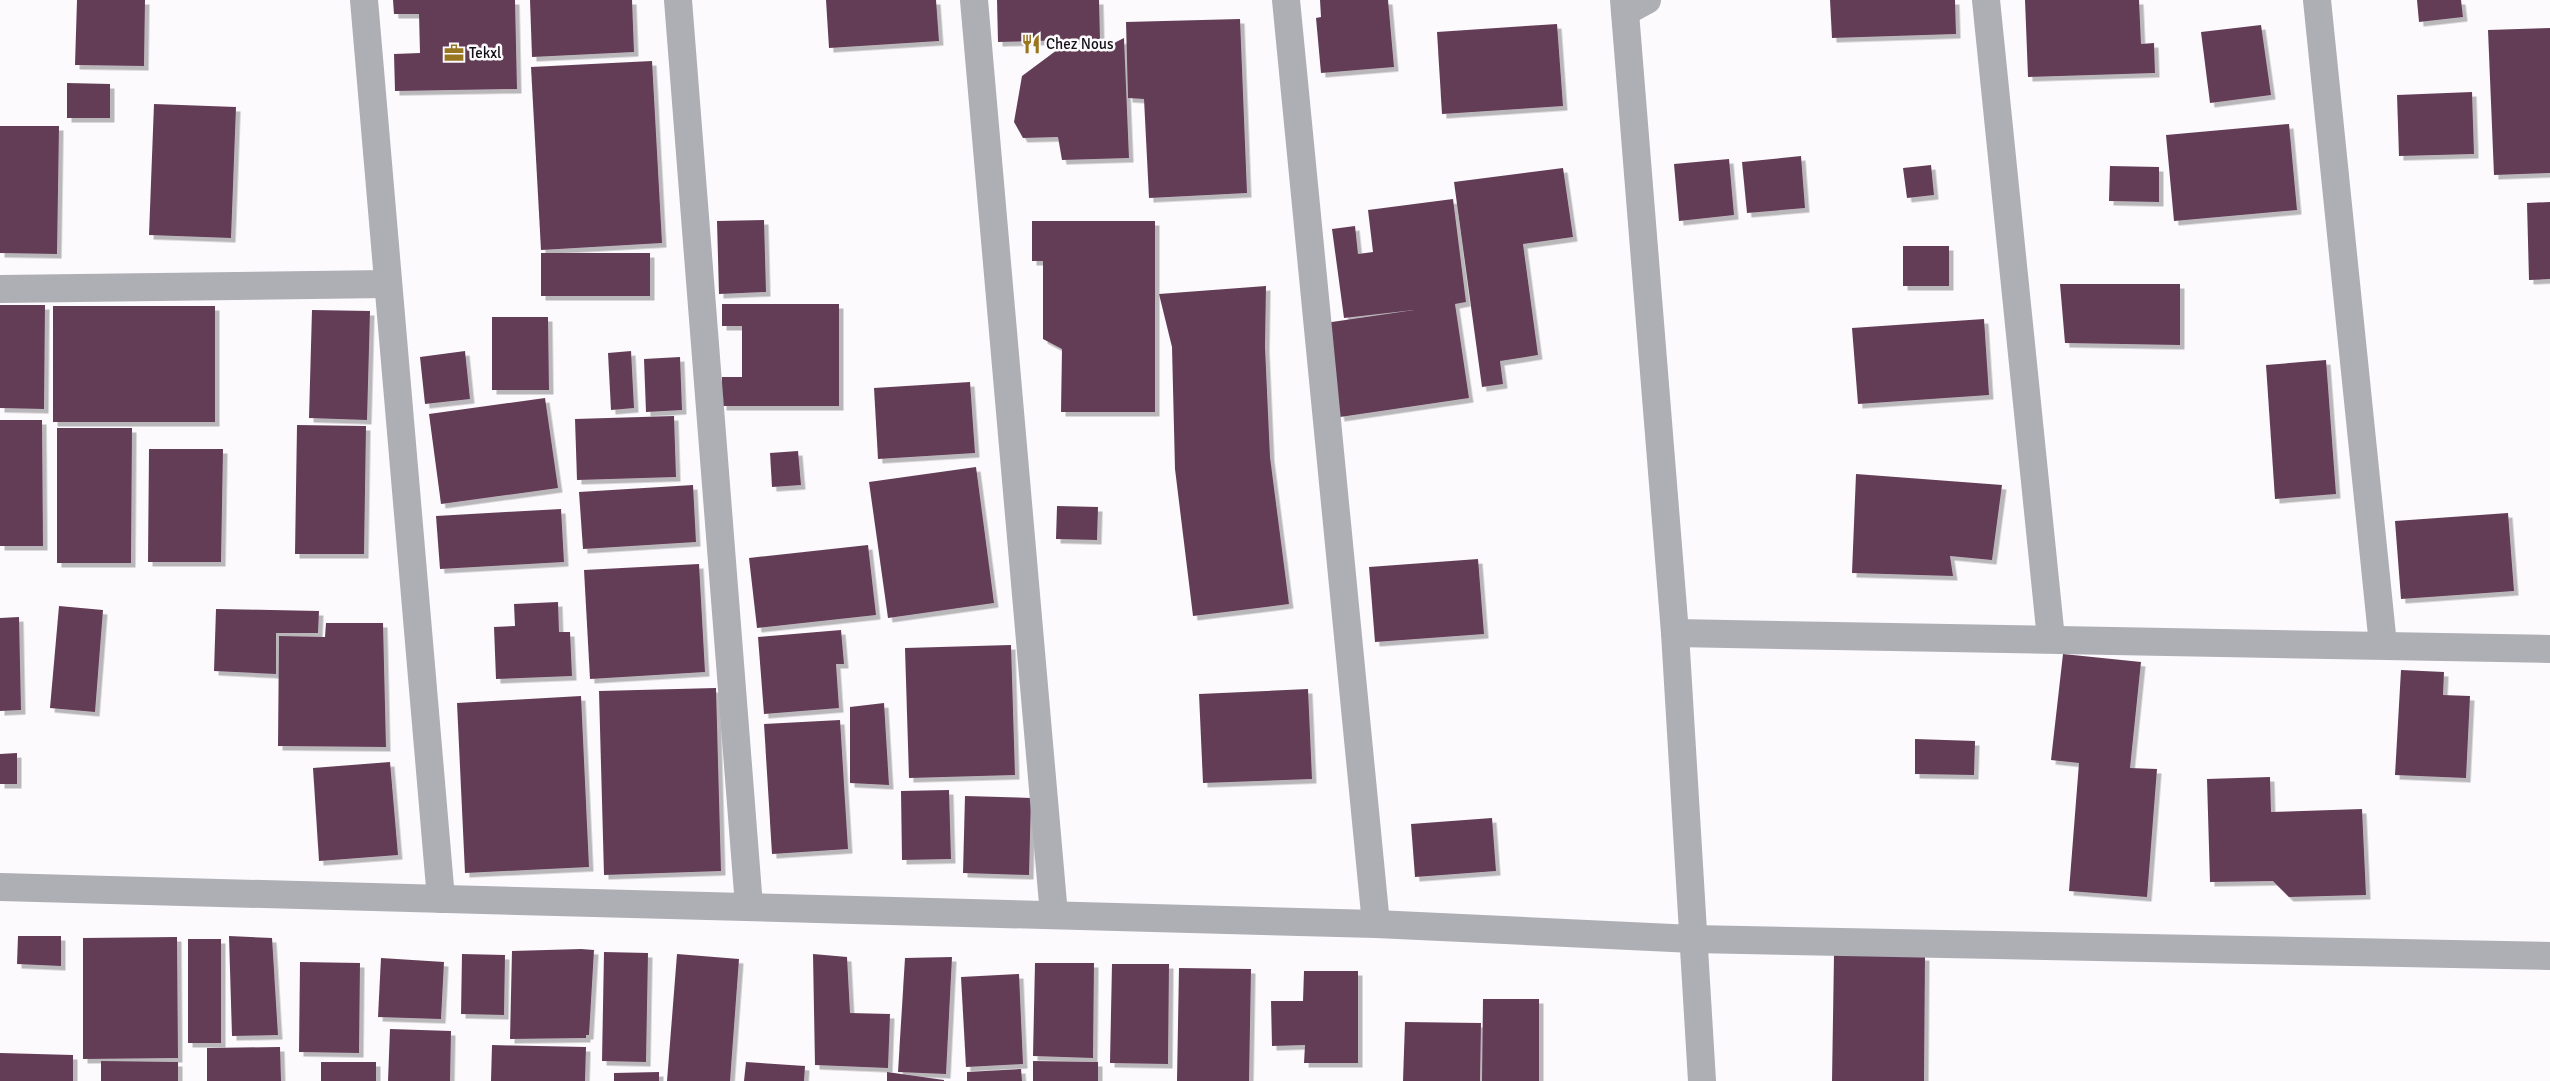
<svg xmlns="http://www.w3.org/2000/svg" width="2550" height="1081" font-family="Signika,sans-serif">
<defs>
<filter id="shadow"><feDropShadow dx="4.5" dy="4.5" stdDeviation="0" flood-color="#0004"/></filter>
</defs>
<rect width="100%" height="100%" fill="#fcfafd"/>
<g fill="#633e57" filter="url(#shadow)">
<path d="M77 0H145L144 66 75 65Z"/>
<path d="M393 0H515L517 89 395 91 394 54 420 53 419 14H394Z"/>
<path d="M530 0H632L634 52 532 57Z"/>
<path d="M826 0H936L939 41 829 48Z"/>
<path d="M997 0H1099L1100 39 998 42Z"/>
<path d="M1320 0H1388L1394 67 1321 73 1316 18 1321 17Z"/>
<path d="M1830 0H1955L1956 34 1832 38Z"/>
<path d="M2025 0H2139L2141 44 2154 43 2155 73 2028 77Z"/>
<path d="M2417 0H2461L2463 17 2419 22Z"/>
<path d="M1240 19 1247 193 1149 198 1144 99 1128 98 1126 22Z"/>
<path d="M1557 24 1563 106 1442 114 1437 32Z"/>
<path d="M2261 25 2271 95 2210 103 2201 32Z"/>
<path d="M2550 28V173L2494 175 2488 30Z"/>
<path d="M1124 38 1129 158 1062 160 1058 137 1023 138 1014 122 1022 76 1057 50 1102 49Z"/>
<path d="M652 61 662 243 541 250 531 67Z"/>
<path d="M67 83 110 84V118H67Z"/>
<path d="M2472 92 2474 154 2399 156 2397 95Z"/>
<path d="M154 104 236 107 231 238 149 235Z"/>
<path d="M2289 124 2297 210 2174 221 2166 135Z"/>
<path d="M0 126H59L57 254 0 253Z"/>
<path d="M1801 156 1805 208 1747 213 1742 162Z"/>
<path d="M1729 159 1734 215 1679 221 1674 164Z"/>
<path d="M1931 165 1934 195 1907 198 1903 168Z"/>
<path d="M2110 166 2159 167V202L2109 201Z"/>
<path d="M1563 168 1573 237 1523 244 1538 355 1500 361 1503 384 1482 387 1454 182Z"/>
<path d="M1453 199 1466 302 1455 304 1469 398 1340 417 1325 323 1414 310 1344 318 1332 229 1355 226 1358 254 1373 252 1368 210Z"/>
<path d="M2550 202V279L2529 280 2527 203Z"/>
<path d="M764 220 766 292 719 294 717 221Z"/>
<path d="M1032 221H1155V412H1061L1062 349 1043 339V261H1032Z"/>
<rect x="1903" y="246" width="46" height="40"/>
<rect x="541" y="253" width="109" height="43"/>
<path d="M2060 284H2180V345L2065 343Z"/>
<path d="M1266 286 1265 347 1270 457 1289 604 1193 616 1175 469 1172 347 1159 294Z"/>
<path d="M722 304H839V406H722V377H742V326H722Z"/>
<path d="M0 305H45L44 409 0 408Z"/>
<rect x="53" y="306" width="162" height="116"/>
<path d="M312 310 370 311 367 420 309 418Z"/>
<path d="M492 317H548L549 390H492Z"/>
<path d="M1984 319 1989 395 1858 404 1852 328Z"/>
<path d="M465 351 470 399 425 404 420 357Z"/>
<path d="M631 351 634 408 611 410 608 353Z"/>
<path d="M680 357 682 410 646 412 644 359Z"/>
<path d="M2326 360 2336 494 2275 499 2266 365Z"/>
<path d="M970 382 975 453 878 459 874 388Z"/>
<path d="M545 398 558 488 441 504 429 414Z"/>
<path d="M674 416 676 477 577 480 575 419Z"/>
<path d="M0 420H42L43 546H0Z"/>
<path d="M297 425 366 426 364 554H295Z"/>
<path d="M57 428H132L131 563H57Z"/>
<path d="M149 449H223L221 562H148Z"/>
<path d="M798 451 801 485 772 487 770 453Z"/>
<path d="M976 467 994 603 888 618 869 482Z"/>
<path d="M1856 474 2002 485 1992 560 1950 556 1953 576 1852 573Z"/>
<path d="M693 485 696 542 583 549 579 492Z"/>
<path d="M1057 506 1098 507 1097 540 1056 539Z"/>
<path d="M561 509 564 562 440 569 436 516Z"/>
<path d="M2508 513 2514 591 2401 599 2395 521Z"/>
<path d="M868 545 876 615 757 628 749 558Z"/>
<path d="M1478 559 1484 634 1375 642 1369 567Z"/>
<path d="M699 564 705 672 590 679 584 570Z"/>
<path d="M558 602 559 632H570L572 676 496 679 494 627 515 626 514 604Z"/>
<path d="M59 606 103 610 95 712 50 708Z"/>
<path d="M216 609 319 611 318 633H276V674L214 671Z"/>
<path d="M19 617 21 710 0 711V618Z"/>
<path d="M326 623H383L386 747 278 746 279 636 325 637Z"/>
<path d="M841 630 844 664H836L839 708 764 714 758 637Z"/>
<path d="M1011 645 1015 775 909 778 905 648Z"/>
<path d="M2063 654 2141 662 2130 768 2157 769 2147 897 2069 891 2079 763 2051 760Z"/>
<path d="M2401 670 2444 672 2443 695 2470 696 2466 778 2395 775Z"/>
<path d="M716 688 721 871 604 875 599 691Z"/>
<path d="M1308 689 1312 779 1203 783 1199 694Z"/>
<path d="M581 696 589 867 465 873 457 703Z"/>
<path d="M884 703 889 785 850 783V707Z"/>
<path d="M840 720 848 849 772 854 764 724Z"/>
<path d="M1915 739 1975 741 1974 775 1915 774Z"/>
<path d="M17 753V784H0V754Z"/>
<path d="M390 762 398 855 319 861 313 768Z"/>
<path d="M2270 777 2271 812 2362 809 2366 895 2289 897 2273 881 2210 882 2207 779Z"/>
<path d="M949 790 951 859 902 860 901 791Z"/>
<path d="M965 796 1031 798 1029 875 963 873Z"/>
<path d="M1492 818 1496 871 1415 877 1411 824Z"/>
<path d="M18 936H61V966L17 964Z"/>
<path d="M229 936 272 938 278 1035 232 1036Z"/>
<path d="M177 937 178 1058 83 1059V938Z"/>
<rect x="188" y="939" width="33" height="104"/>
<path d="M581 949 594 950 589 1035H586V1038L510 1039 512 951Z"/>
<path d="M604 952 648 953 646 1062 602 1061Z"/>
<path d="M462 954 505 955 504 1015 461 1014Z"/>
<path d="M677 954 739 959 730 1081H667Z"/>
<path d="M813 954 847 957 850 1013 890 1014 888 1068 815 1065Z"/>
<path d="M1834 955 1925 956 1924 1081H1832Z"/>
<path d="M952 957 946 1074 898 1072 905 958Z"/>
<path d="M381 958 444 962 441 1019 378 1017Z"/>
<path d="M300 962 360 963 359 1053 299 1052Z"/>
<path d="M1035 963H1094L1093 1058 1033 1056Z"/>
<path d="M1112 964H1169L1168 1064 1110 1063Z"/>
<path d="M1179 968 1251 969 1249 1081H1177Z"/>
<path d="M1304 971H1358V1063H1304L1305 1045 1272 1046 1271 1001H1303Z"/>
<path d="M1019 974 1023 1064 966 1067 961 977Z"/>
<path d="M1483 999H1539V1081H1482Z"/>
<path d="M1405 1022 1481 1023 1480 1081H1403Z"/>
<path d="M390 1029 451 1031 450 1081H388Z"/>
<path d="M492 1045 586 1047 585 1081H491Z"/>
<path d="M280 1047 281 1081H207V1048Z"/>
<path d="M0 1053 73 1055V1081H0Z"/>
<path d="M101 1061 178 1062V1081H101Z"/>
<path d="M1033 1061 1098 1062V1081H1033Z"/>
<rect x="321" y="1062" width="55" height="19"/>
<path d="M746 1062 805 1066 804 1081H744Z"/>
<path d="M1021 1069 1022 1081H967V1072Z"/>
<path d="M659 1072V1081H614V1073Z"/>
<path d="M887 1072 944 1080V1081H887Z"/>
</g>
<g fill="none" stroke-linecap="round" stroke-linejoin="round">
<g stroke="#aeaeb5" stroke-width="28">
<path d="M364 0 441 899"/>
<path d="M678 0 749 906"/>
<path d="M974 0 1054 915"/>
<path d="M1286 0 1376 924"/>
<path d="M1624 0 1675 633 1702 1081"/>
<path d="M1986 0 2051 639"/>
<path d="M2317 0 2383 645"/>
<path d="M1625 12 1647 0"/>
<path d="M0 289 388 284"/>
<path d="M1675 633 2550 649"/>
<path d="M0 887 1376 924 1693 939 2550 956"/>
</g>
</g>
<defs>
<symbol id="restaurant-bare" viewBox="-9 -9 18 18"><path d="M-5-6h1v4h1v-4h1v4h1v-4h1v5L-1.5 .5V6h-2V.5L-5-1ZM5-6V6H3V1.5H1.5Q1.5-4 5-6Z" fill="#98751f" stroke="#fcfafd" stroke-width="2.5" paint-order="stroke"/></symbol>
<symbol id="office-bare" viewBox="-9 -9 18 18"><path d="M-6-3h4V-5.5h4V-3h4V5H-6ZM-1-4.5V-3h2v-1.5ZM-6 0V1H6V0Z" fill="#98751f" stroke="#fcfafd" stroke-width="2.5" paint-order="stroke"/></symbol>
</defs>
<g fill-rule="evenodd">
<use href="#restaurant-bare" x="1017" y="30" width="28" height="28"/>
<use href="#office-bare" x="440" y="39" width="28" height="28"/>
</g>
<g text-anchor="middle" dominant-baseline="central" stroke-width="5" stroke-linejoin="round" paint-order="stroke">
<g font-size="15" fill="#131015" stroke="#fcfafd" text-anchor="start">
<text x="1046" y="44">Chez Nous</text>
<text x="469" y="53">Tekxl</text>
</g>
</g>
</svg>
